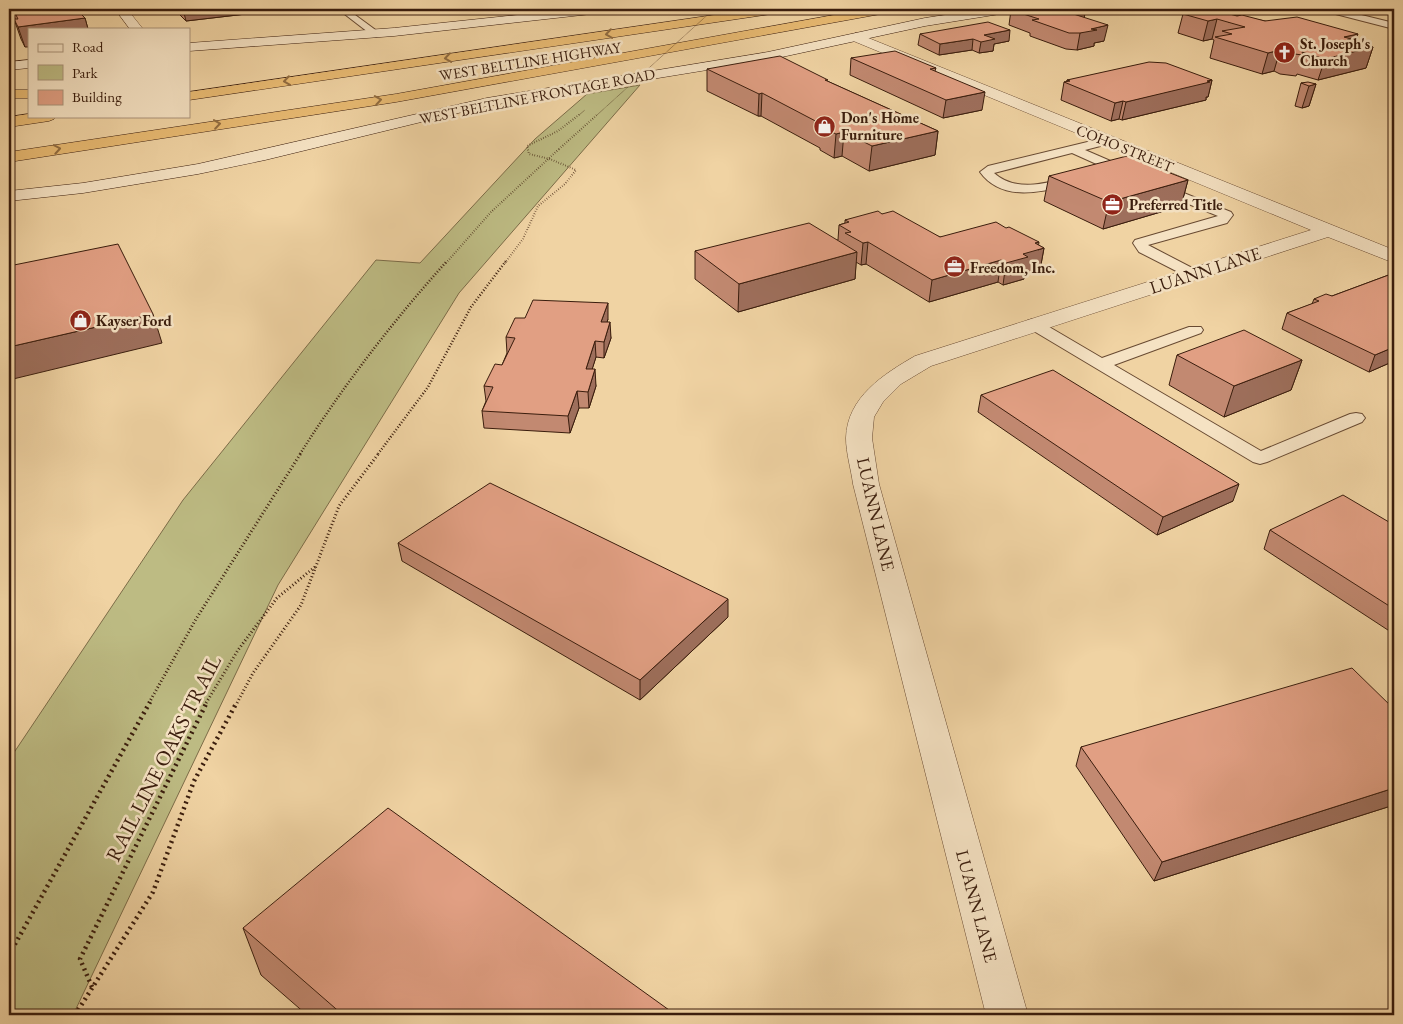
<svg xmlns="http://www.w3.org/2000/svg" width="1403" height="1024" font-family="'EB Garamond',serif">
<rect width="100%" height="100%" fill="#f0d3a3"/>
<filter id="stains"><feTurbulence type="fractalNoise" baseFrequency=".004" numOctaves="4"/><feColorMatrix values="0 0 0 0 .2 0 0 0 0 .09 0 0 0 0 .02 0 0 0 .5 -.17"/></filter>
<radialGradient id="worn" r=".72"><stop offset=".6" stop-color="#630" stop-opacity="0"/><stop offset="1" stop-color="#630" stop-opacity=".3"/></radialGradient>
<path fill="#bdbb83" stroke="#7c6c48" d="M640 85 459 293 278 585 73 1015H9V760L183 500 376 260 420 263 535 139 587 94Z"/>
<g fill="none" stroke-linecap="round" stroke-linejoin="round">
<defs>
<g id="lane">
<path d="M338 9H347L381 34 376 37 373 36Z"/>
<path d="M1323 9H1337L1394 23V29L1324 11Z"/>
<path d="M1108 137 1114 141 1112 143 1085 150 1129 169 1131 172 1129 175H1121L1072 153 994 173C1016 193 1048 183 1074 176L1080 180 1078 183C1046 191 1003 204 980 172L988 166Z"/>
<path d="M1159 183 1231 212 1233 215 1227 223 1148 245 1198 271 1200 274 1198 277H1188L1139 252 1133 243 1135 240 1218 216 1154 190 1153 187Z"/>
<path d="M1033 319 1039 321 1102 358 1189 327H1201L1203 330 1201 333 1114 365 1261 451 1350 414 1356 413 1362 414 1365 418 1362 422 1267 462 1260 464 1253 462 1027 327 1025 324 1027 321Z"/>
</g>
<g id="street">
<path d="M115 9H127L143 29H130Z"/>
<path d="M856 33 1394 250V263L1328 237 931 366 901 384 883 402 874 417 872 438 879 484 1028 1015H986L853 484C851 469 846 453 846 438 847 397 884 374 915 356L1311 230 851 40 850 37Z"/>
</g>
<g id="secondary">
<path d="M574 9H606L600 13 394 36 189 51V43L394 28Z"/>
<path d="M985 9H1012L1006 13 925 26 768 60 487 106 265 160 198 174 83 193 9 201V191L83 183 198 164 487 98 768 52 925 18Z"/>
<path d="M29 60V68L9 70V62Z"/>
</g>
<g id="highway">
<path d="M755 9H784L778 13 189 100V92Z"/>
<path d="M867 9H892L886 13 396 102 9 162V152L396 94Z"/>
<rect x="9" y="90" width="20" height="8"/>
<path d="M29 114V116H57L54 119 49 121 9 127V117Z"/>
</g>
</defs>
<use href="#lane" stroke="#684a32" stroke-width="2"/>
<use href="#street" stroke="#684a32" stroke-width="1"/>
<use href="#secondary" stroke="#3a1d0d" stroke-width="1"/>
<use href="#highway" stroke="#3a1d0d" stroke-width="1"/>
<path stroke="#3a1d0d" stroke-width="1" stroke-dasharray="0.5 1" stroke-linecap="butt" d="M579 115 585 110"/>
<g stroke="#3a1d0d" stroke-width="2" stroke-dasharray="0.5 2" stroke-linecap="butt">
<path d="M446 263 491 212 559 149"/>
<path d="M505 263 523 239 538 206 565 184 576 170 550 159 529 154 527 146 558 131 580 114"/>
</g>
<g stroke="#3a1d0d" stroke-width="2.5" stroke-dasharray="1 2" stroke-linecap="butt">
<path d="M300 454C343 386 393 321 447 261"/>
<path d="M378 454 428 387 471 307 506 261"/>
</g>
<g stroke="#3a1d0d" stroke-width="3" stroke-dasharray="1 2.5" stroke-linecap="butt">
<path d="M149 703 196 619 301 453"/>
<path d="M206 703 238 650 277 598 316 566"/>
<path d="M237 703 253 673 301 605 339 506 379 453"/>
</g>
<g stroke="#3a1d0d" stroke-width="4.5" stroke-dasharray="2 4" stroke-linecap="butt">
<path d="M9 955 150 702"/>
<path d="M92 987 80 959 207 702"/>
<path d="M75 1015 153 892 194 781 237 702"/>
</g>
<use href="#lane" fill="#f5e2c3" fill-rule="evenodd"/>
<use href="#street" fill="#f5e2c3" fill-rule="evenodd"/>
<use href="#secondary" fill="#f5e2c3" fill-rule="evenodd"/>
<use href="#highway" fill="#e8ba72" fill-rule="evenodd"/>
<path stroke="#3a1d0d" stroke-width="1" stroke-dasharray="0.5 1" stroke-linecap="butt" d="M597 115 714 9"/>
<path stroke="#3a1d0d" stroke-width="2" stroke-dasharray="0.5 2" stroke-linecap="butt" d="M559 149 598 114"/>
</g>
<g fill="#c28971" stroke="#3a1d0d">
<path d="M12 9H72L75 13 85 18 88 29H29L25 47 21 39 14 19H15Z"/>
<path d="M174 9H289L186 21Z"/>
<path d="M1016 9H1086L1084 18 1104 41 1094 43V46L1077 50 1066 49 1030 36V33L1009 25 1011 10Z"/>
<path d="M1207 9H1261L1243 11 1233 10 1231 14 1265 21 1373 47 1366 68 1318 80 1297 74 1296 76 1280 74 1274 71 1262 74 1210 58 1214 40 1212 39 1203 41 1178 33 1183 14Z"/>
<path d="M920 34 1009 41 994 44 993 51 979 53 972 50 939 55 918 45Z"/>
<path d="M851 58 936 68 935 71 982 110 943 118 850 75Z"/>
<path d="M707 69 827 81 938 131 935 155 869 171 842 156 834 158 820 150V148L761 116H758L707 91Z"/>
<path d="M1067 80H1212L1208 97H1206V100L1122 120 1119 119 1111 121 1061 100 1064 82H1066Z"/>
<path d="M1301 83 1316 84 1309 106 1302 108 1295 106Z"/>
<path d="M1049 176 1188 180 1181 206 1103 229 1044 201Z"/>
<path d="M882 214 940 237 1038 245 1044 248 1040 270 1025 274 1024 279 1003 285 998 282 929 302 866 264 861 265 856 262 855 279 738 312 695 279V251L838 240 839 225 845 223V220Z"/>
<path d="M1394 273V361L1369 372 1282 329 1287 313 1312 304 1314 299 1332 296Z"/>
<path d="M525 318 608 319 607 322 611 338 604 358 596 357 592 369 596 386 589 408H579L570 433 484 428 482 411 486 401 484 386 502 365 507 353 506 337Z"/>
<path d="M1177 355 1302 360 1291 390 1224 417 1169 385Z"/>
<path d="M981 395 1233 501 1157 535 978 412Z"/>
<path d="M1394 525V634L1264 549 1270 530Z"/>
<path d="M398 543 728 617 640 700 402 561Z"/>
<path d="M1394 709V805L1154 881 1076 766 1081 747Z"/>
<path d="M243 928 676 1015H307L261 975Z"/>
</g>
<g fill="#9e6f5c" stroke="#3a1d0d">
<path d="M183 9H289L186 21Z"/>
<path d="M1078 9H1086L1083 23 1064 11Z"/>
<path d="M1243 9H1261L1243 11Z"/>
<path d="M1233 10 1229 23 1222 12Z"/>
<path d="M85 18 88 29H29V47H25L18 27Z"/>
<path d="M1217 19 1212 39 1203 41 1208 21Z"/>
<path d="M1108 25 1104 41 1094 43V46L1077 50 1080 33 1091 29Z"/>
<path d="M1010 30 1009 41 994 44 993 51 979 53 981 42 984 35Z"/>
<path d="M1358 34 1352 52 1373 47 1366 68 1318 80 1325 59 1344 37Z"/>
<path d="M973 39 972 50 939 55 940 44Z"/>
<path d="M1280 50 1274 71 1262 74 1268 53Z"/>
<path d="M1212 80 1208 97H1206V100L1122 120 1126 102Z"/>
<path d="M1316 84 1309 106 1302 108 1309 86Z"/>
<path d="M985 92 982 110 943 118 946 100Z"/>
<path d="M762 93 761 116H758L759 94Z"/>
<path d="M1123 101 1119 119 1111 121 1115 103Z"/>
<path d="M938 131 935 155 869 171 872 146Z"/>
<path d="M844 132 842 156 834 158 836 134Z"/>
<path d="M1188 180 1181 206 1103 229 1109 202Z"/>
<path d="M868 242 866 264 861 265 863 243Z"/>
<path d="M1039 242 1038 250 1044 248 1040 270 1025 274 1024 279 1003 285 1006 263 1035 243Z"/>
<path d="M857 252 855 279 738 312 739 284Z"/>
<path d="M1001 260 998 282 929 302 932 280Z"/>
<path d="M608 303V319L602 338 601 322Z"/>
<path d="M153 314 162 343 9 380V347Z"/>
<path d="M610 322 611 338 604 358V342Z"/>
<path d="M595 341 596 357 587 386 586 369Z"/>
<path d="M1394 347V361L1369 372 1375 355Z"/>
<path d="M1302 360 1291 390 1224 417 1234 386Z"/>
<path d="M595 369 596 386 589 408 588 392Z"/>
<path d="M577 391 579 408 570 433 568 416Z"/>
<path d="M1239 484 1233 501 1157 535 1163 517Z"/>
<path d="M728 599V617L640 700V680Z"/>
<path d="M1394 788V805L1154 881 1162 862Z"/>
</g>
<g fill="#e19f83" stroke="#3a1d0d">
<path d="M13 9H72L75 13H80L85 18 18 27 14 19H18Z"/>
<path d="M1016 9H1078L1064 11 1108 25 1091 29 1097 30 1080 33H1069L1032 20 1039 19 1011 10Z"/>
<path d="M1207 9H1230L1233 10 1222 12 1237 16 1242 15 1265 21 1297 17 1358 34 1344 37 1351 39 1347 40 1373 47 1325 59 1302 52 1303 55 1286 53 1280 50 1268 53 1215 37 1232 34 1222 31 1245 27 1217 19 1208 21 1183 14Z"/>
<path d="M988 22 1010 30 984 35 995 39 981 42 973 39 940 44 920 34Z"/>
<path d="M895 51 936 68 930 69 985 92 946 100 851 58Z"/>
<path d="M780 56 828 80H825L938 131 872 146 844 132 836 134 821 127 825 126 762 93 759 94 707 69Z"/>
<path d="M1149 62 1166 63 1212 80 1207 81 1210 82 1126 102 1123 101 1115 103 1064 82 1070 81 1067 80Z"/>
<path d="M1308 82 1316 84 1309 86 1301 83Z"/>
<path d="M1127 156 1188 180 1109 202 1049 176Z"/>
<path d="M878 211 882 214 893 211 940 237 996 222 1006 228 1009 227 1039 242 1035 243 1044 248 1023 254 1028 257 1006 263 1001 260 932 280 868 242 863 243 845 233 851 232 839 225 849 222 845 220Z"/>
<path d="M809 223 857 252 739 284 695 251Z"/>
<path d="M118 244 153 314 9 347V266Z"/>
<path d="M1394 273V347L1375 355 1287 313 1319 301 1314 299 1326 294 1332 296Z"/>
<path d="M533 300 608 303 601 322H610L604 342 595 341 586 369H595L588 392 577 391 568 416 482 411 493 387 484 386 495 364 502 365 515 338 506 337 515 318H525Z"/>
<path d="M1244 330 1302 360 1234 386 1177 355Z"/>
<path d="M1053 370 1239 484 1163 517 981 395Z"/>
<path d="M490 483 728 599 640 680 398 543Z"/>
<path d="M1343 495 1394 525V609L1270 530Z"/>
<path d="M1352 668 1394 709V788L1162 862 1081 747Z"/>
<path d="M388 808 676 1015H343L243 928Z"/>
</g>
<defs><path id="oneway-chevron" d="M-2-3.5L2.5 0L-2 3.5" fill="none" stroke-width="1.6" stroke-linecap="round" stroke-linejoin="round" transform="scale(1.25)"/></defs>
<g stroke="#916c40">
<use href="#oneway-chevron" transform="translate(609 34) rotate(172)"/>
<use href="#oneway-chevron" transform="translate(448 58) rotate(172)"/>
<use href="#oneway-chevron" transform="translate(287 81) rotate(172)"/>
<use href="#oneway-chevron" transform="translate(378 100) rotate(-9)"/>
<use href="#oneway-chevron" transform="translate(217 124) rotate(-8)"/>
<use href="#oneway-chevron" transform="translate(57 149) rotate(-10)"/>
</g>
<defs>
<symbol id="church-disc" viewBox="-11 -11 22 22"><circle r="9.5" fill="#8f2418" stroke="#f5e2c3"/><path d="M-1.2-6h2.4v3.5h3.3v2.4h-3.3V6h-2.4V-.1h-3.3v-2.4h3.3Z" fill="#fff"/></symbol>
<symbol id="shop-disc" viewBox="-11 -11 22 22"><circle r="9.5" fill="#8f2418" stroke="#f5e2c3"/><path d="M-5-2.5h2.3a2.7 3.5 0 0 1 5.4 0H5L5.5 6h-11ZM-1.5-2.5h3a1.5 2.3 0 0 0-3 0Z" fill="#fff"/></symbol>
<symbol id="office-disc" viewBox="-11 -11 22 22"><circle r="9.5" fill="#8f2418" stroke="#f5e2c3"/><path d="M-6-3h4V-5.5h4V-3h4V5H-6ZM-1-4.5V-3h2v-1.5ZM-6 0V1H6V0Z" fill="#fff"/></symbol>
</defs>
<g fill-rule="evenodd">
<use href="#church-disc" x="1272" y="40" width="25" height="25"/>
<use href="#shop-disc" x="812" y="114" width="25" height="25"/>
<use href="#office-disc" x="1100" y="192" width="25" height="25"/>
<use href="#office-disc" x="942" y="254" width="25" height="25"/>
<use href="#shop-disc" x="68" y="308" width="25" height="25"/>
</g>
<g text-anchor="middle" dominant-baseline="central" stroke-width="5" stroke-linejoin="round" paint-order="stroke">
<g font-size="15" font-weight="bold" fill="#3a1d0d" stroke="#f5e2c3" text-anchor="start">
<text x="1300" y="43">St. Joseph's<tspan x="1300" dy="17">Church</tspan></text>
<text x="841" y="117">Don's Home<tspan x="841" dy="17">Furniture</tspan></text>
<text x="1129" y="204">Preferred Title</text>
<text x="970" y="267">Freedom, Inc.</text>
<text x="96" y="320">Kayser Ford</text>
</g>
<g font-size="15" fill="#3a1d0d" stroke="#f5e2c3">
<text transform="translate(530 61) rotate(-9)">WEST BELTLINE HIGHWAY</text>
<text transform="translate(537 96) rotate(-11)">WEST BELTLINE FRONTAGE ROAD</text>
<text transform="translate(1125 148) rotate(22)">COHO STREET</text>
</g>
<g font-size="18" fill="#3a1d0d" stroke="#f5e2c3">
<text transform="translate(1205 270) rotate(-18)">LUANN LANE</text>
<text transform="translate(876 514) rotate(77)">LUANN LANE</text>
<text transform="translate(977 906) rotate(75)">LUANN LANE</text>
</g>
<g font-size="21" fill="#3a1d0d" stroke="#f5e2c3">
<text transform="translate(163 758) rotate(-63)">RAIL LINE OAKS TRAIL</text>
</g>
</g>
<rect width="1403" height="1024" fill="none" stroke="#f0d3a3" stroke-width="30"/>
<rect x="10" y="10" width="1383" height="1004" fill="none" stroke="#3a1d0d" stroke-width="2.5"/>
<rect x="15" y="15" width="1373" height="994" fill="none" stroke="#3a1d0d"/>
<rect x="28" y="28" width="162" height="90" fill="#f5e2c3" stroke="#aa937a"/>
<rect x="38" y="44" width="25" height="8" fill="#f5e2c3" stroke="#aa937a"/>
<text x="72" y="52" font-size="15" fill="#3a1d0d">Road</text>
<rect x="38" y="65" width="25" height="15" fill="#bdbb83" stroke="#aa937a"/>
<text x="72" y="78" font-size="15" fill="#3a1d0d">Park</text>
<rect x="38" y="90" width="25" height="15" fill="#e19f83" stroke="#aa937a"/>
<text x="72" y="102" font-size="15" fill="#3a1d0d">Building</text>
<rect width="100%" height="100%" filter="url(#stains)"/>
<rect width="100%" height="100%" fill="url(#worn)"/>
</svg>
